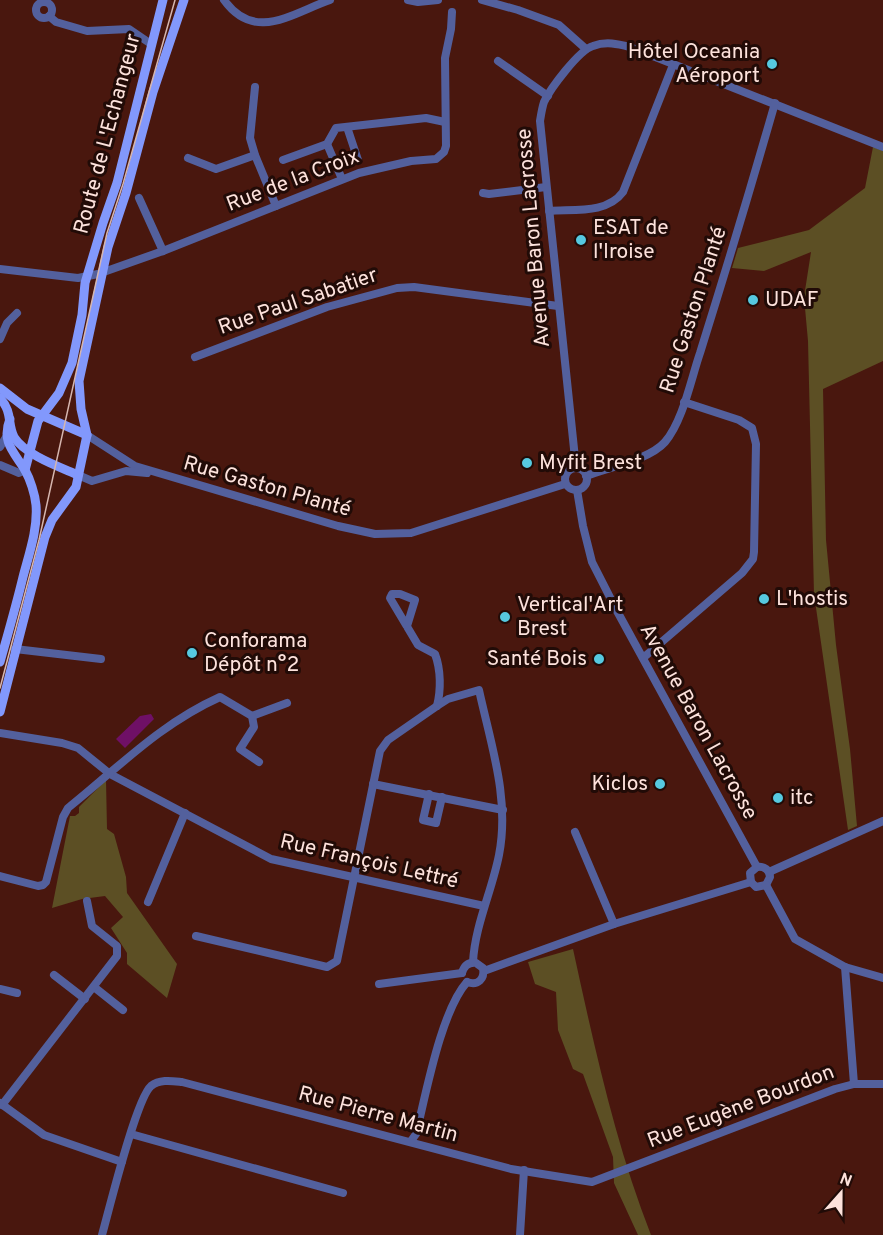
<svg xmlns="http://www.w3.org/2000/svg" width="883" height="1235" font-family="Overpass,sans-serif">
<rect width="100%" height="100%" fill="#49170e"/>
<g fill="#5c4f24">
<path d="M873 147 883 151V361L823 389 826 540 836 645 850 749 857 826 848 830 814 594 808 341 804 297 811 252 764 271 732 268 738 248 809 230 865 188Z"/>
<path d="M106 780 107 829 114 834 126 877 127 893 177 964 167 998 127 964V953L111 928 123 917 105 896 82 899 52 908 70 816H75L79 813V807Z"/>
<path d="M573 949C594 1045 615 1143 651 1235H638L614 1183 613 1157 583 1074 573 1069 558 1030 556 992 535 984 528 962Z"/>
</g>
<path fill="#6f1066" d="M151 714 154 719 125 748 116 739 140 716Z"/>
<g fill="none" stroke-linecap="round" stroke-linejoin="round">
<g stroke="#53609d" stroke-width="8">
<path d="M224 0C255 43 292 13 330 0"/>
<path d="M408 0 418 2 438 0"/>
<path d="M482 0 518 10 559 25 586 49"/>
<circle cx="44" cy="10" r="8"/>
<path d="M49 16 56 22 87 31 129 29 151 44"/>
<path d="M498 61 548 96"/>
<path d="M255 87 250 138 255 155 276 206"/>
<path d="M347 127 358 160"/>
<path d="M327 144 342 179"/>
<path d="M188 158 216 169 255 155"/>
<path d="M283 160 327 144 336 128 426 118 445 122"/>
<path d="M483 193 489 194 546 187"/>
<path d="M139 198 163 251"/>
<path d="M549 211C574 209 607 214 623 192L673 65"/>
<path d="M0 269 78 278 98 274 163 251 359 173 411 161 436 159 444 152 446 146 445 58 451 29 452 12"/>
<path d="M0 339 7 323 17 313"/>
<path d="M195 357 327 307 397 288 414 287 558 306"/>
<path d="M87 435 135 466 338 526 375 534 411 533 565 484"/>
<path d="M0 447 8 434"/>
<path d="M0 465 19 473 25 470"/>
<circle cx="576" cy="479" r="11"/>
<path d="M576 468 540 121C541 115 542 108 544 102 550 89 579 50 593 46 606 41 618 44 630 47L883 147"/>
<path d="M78 475 92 481 126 471 147 473"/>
<path d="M586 476C609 467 649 460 665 442 683 421 691 379 700 353 726 270 751 187 775 103"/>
<path d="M577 490 583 526 592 562 617 611 757 867"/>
<path d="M407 626 415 600 400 594H392L390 598 418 645 435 654C441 670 441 690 437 706"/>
<path d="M15 649 101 659"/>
<path d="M643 658 742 573 753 559 754 552 756 444 752 428 739 420 684 402"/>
<path d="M252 716 287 703"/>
<path d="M0 733 62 743 78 748 110 774 271 859 484 906"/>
<path d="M373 784 503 810"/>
<path d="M429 794 423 820 436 823 442 797"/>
<path d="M575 832 614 924"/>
<path d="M757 867C764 866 770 870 770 877L766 885"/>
<path d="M769 872 883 821"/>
<path d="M0 876 38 886 43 885 46 882 63 817 68 808C119 767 160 724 220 697L252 716 254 727 240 749 259 762"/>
<path d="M751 882 750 873 757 867"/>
<path d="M751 882 756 887 766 885"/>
<path d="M766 885 795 939 845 967 883 978"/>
<path d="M148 902 185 813"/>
<path d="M196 936 327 967 337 961 380 751 388 740 437 706 448 699 479 690C491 745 510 799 499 855 492 891 475 925 473 962"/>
<path d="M845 967 854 1084"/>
<path d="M484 971 614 924 751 882"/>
<path d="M462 973C464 966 468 962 476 963L483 968C485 979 478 986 467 982"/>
<path d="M54 975 85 999"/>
<path d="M379 984 462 973"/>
<path d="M94 987 123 1010"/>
<path d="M0 989 17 993"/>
<path d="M0 1103 44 1135 122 1162"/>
<path d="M2 1105 117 956V946L92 926 87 901"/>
<path d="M131 1134 343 1193"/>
<path d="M411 1141 416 1134C426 1094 441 1011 467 982"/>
<path d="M102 1235C109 1210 136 1099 151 1086 160 1079 172 1081 182 1082L511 1169 592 1182 835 1089 854 1084H883"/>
<path d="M520 1235 524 1170"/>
</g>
<g stroke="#8298fc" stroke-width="9">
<path d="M0 388 27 409 87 435"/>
<path d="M0 398C13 413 7 423 14 437 25 455 60 467 78 475"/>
<path d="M25 470 38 421 59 393 72 363 82 315 85 283 103 223 117 183 163 0"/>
<path d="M0 662C8 634 16 606 23 577 29 554 38 529 36 505 35 494 30 479 25 470 14 452 1 442 10 419"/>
<path d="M0 712 45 537 52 520 76 487 87 435 81 409 79 381 108 247 126 193 153 92 184 0"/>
</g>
<path stroke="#d6b6af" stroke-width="1.5" d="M0 688 39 540 107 233 123 184 175 0"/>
</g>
<g fill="#56c9e0" stroke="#210b07" stroke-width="2">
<circle cx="772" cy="64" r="6"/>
<circle cx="581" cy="240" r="6"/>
<circle cx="753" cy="300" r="6"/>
<circle cx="527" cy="463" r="6"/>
<circle cx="764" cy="599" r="6"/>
<circle cx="505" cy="617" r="6"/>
<circle cx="192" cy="653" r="6"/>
<circle cx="599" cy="659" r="6"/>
<circle cx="660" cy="784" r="6"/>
<circle cx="778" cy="798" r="6"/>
</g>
<g text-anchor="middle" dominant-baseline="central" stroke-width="6" stroke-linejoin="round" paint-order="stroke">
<g font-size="21" fill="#fde2dc" stroke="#210b07" text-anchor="start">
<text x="760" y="52" text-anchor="end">Hôtel Oceania<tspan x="760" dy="24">Aéroport</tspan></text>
<text x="593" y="228">ESAT de<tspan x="593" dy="24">l'Iroise</tspan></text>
<text x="765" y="300">UDAF</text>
<text x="539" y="463">Myfit Brest</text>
<text x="776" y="599">L'hostis</text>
<text x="517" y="605">Vertical'Art<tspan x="517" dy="24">Brest</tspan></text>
<text x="204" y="641">Conforama<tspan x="204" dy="24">Dépôt n°2</tspan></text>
<text x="587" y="659" text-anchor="end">Santé Bois</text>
<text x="648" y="784" text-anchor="end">Kiclos</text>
<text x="790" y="798">itc</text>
</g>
<g font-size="21" fill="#fde2dc" stroke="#210b07">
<text transform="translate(108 134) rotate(-75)">Route de L'Echangeur</text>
<text transform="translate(293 181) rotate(-21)">Rue de la Croix</text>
<text transform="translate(534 238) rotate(-95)">Avenue Baron Lacrosse</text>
<text transform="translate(298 302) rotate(-19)">Rue Paul Sabatier</text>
<text transform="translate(694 310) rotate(-72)">Rue Gaston Planté</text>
<text transform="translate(267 487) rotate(16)">Rue Gaston Planté</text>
<text transform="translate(698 722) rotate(61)">Avenue Baron Lacrosse</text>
<text transform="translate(369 862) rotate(13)">Rue François Lettré</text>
<text transform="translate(741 1107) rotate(-21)">Rue Eugène Bourdon</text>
<text transform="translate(378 1115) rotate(15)">Rue Pierre Martin</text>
</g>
</g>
<g transform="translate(841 1193) rotate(21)" stroke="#210b07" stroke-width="4.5" paint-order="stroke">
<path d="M0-4.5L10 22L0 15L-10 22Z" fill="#fde2dc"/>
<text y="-9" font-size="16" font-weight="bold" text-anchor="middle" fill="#fde2dc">N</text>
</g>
</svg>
